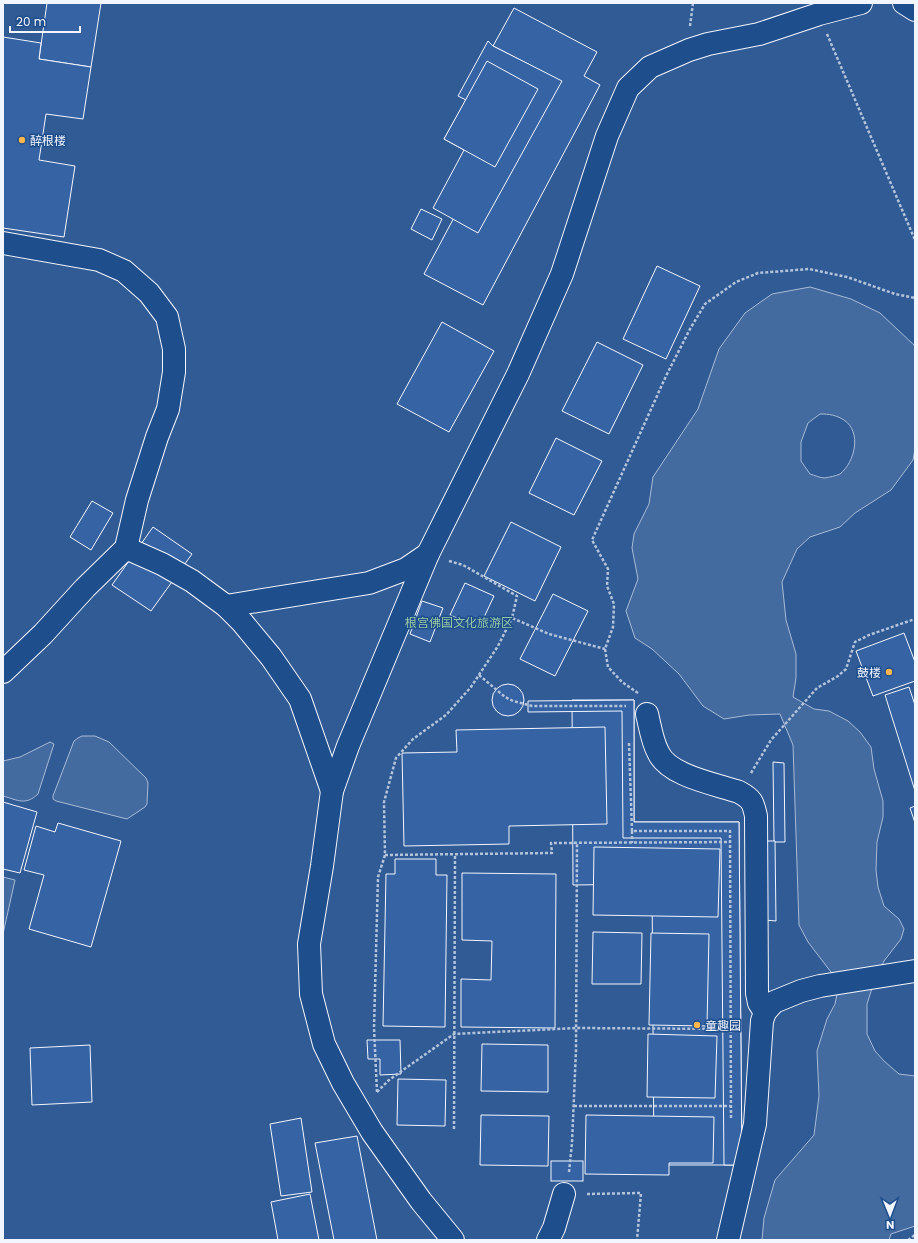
<svg xmlns="http://www.w3.org/2000/svg" width="918" height="1243" font-family="Poppins,'Noto Sans SC',sans-serif">
<rect width="100%" height="100%" fill="#1f4e8c"/>
<rect fill="#305b95" stroke="#a8bbd7" x="3" y="3" width="912" height="1237"/>
<g fill="#446ba0" stroke="#a8bbd7" fill-rule="evenodd">
<path d="M810 287 851 299 880 313 915 346V449L913 460 891 490 855 513 840 527 810 537 797 549 782 582 786 620 796 654V678L793 697 814 709 829 711 848 721 860 732 871 747 874 769 883 801V817L877 842 876 870 878 887 884 906 899 919 904 929 901 939 884 961 873 985 867 1004V1034L875 1051 884 1061 899 1074 915 1076V1226L891 1234 889 1240H762L764 1218 775 1180 814 1135 819 1096 817 1051 827 1019 835 1004 838 989 834 976 808 942 799 925 793 745 780 714 749 715 724 719 703 706 679 674 652 649 635 638 626 611 638 579 632 548 634 534 649 504 653 477 698 409 719 349 745 313 772 294ZM820 414C829 414 836 415 844 420 862 432 855 462 840 474 836 476 829 477 825 478 820 478 814 475 810 474L801 461V442L808 423Z"/>
<path d="M82 736H95L109 742 146 778 148 783 147 804 145 807 127 819 56 801 53 799V796L74 741 78 738Z"/>
<path d="M50 742 54 744 38 794C25 806 18 800 3 796V761L20 757Z"/>
<path d="M3 877 15 880 3 934Z"/>
</g>
<g fill="#3563a3" stroke="#f2f6ff">
<path d="M47 3H101L91 67 39 59Z"/>
<path d="M514 8 597 52 584 76 600 85 483 305 424 274 534 67 493 46Z"/>
<path d="M3 37 41 43 39 59 91 67 83 119 46 114 39 160 75 166 64 237 3 228Z"/>
<path d="M488 41 493 46 562 81 478 233 433 208 464 150 444 139 466 100 458 96Z"/>
<path d="M487 61 538 89 495 167 444 139Z"/>
<path d="M421 209 442 219 432 240 411 229Z"/>
<path d="M657 266 700 286 666 359 623 339Z"/>
<path d="M442 322 494 351 449 432 397 404Z"/>
<path d="M597 342 643 365 609 434 562 411Z"/>
<path d="M556 438 602 461 574 515 529 493Z"/>
<path d="M92 501 113 513 91 550 70 537Z"/>
<path d="M511 522 561 547 535 601 484 576Z"/>
<path d="M153 527 192 554 151 611 112 585Z"/>
<path d="M465 583 494 596 479 628 450 615Z"/>
<path d="M553 594 588 611 555 676 520 659Z"/>
<path d="M422 601 443 608 430 642 410 634Z"/>
<path d="M904 633 915 662V681L873 696 856 651Z"/>
<circle cx="508" cy="700" r="16"/>
<path d="M909 687 915 705V791L885 695Z"/>
<path d="M572 700H634V822H739L742 1165H654L652 884 573 885Z"/>
<path d="M634 700V822H739L742 1165H724L721 838H623L622 711 528 712V701Z"/>
<path d="M605 727 607 824 509 826V844L404 846 402 753 457 752 456 730Z"/>
<path d="M773 762 784 763 785 842H774Z"/>
<path d="M3 802 37 812 20 873 3 869Z"/>
<path d="M915 806V823L910 808Z"/>
<path d="M58 823 121 841 91 947 29 929 44 875 24 870 36 826 55 832Z"/>
<path d="M764 841H775L776 921 765 920Z"/>
<path d="M594 847 720 849 718 917 593 915Z"/>
<path d="M395 859H436V875H447L445 1027 383 1026 386 874H395Z"/>
<path d="M462 873 556 874 555 1028 461 1027V979L491 980 492 941 462 940Z"/>
<path d="M593 932 642 933 641 984H592Z"/>
<path d="M651 933 709 934 707 1026 649 1025Z"/>
<path d="M648 1034 717 1036 715 1098 647 1097Z"/>
<path d="M367 1040H400L401 1074 380 1075V1059H368Z"/>
<path d="M482 1044 548 1045V1092L481 1091Z"/>
<path d="M90 1045 92 1102 32 1105 30 1048Z"/>
<path d="M398 1079 446 1080 445 1126 397 1125Z"/>
<path d="M481 1115 549 1116 548 1166 480 1165Z"/>
<path d="M586 1115 714 1117 713 1163H669V1175L585 1174Z"/>
<path d="M301 1118 312 1192 281 1196 270 1124Z"/>
<path d="M357 1136 377 1240H334L315 1143Z"/>
<rect x="551" y="1161" width="32" height="20"/>
<path d="M310 1194 319 1240H278L271 1202Z"/>
</g>
<g fill="none" stroke-linecap="round" stroke-linejoin="round">
<defs>
<g id="minor">
<path d="M904 3 915 10"/>
<path d="M3 243 99 260 124 271 149 293 167 317 174 349V372L168 409 157 437 137 500 126 548"/>
<path d="M226 606 369 583 406 569 428 554"/>
<path d="M3 672 43 634 85 588 126 548 162 564 192 581 226 606 242 622 271 657 300 699 332 791"/>
<path d="M647 714C650 726 652 741 658 752 668 776 716 784 739 792 752 799 753 802 756 816L757 993 759 1003 765 1012"/>
<path d="M453 1240 421 1201 372 1132 343 1083 324 1044 311 994 309 944 322 866 332 791 348 746 428 554 518 374 562 274 607 136 628 88 650 67 689 50 708 44 759 34 819 14 861 3"/>
<path d="M548 1240 554 1228 564 1194"/>
<path d="M728 1240 755 1124 762 1021 765 1012 774 1002 801 991 820 986 915 971"/>
</g>
</defs>
<use href="#minor" stroke="#f2f6ff" stroke-width="24"/>
<g stroke="#b3c4dc" stroke-width="2.5" stroke-dasharray="3 2" stroke-linecap="butt">
<path d="M690 26 693 3"/>
<path d="M827 34 915 240"/>
<path d="M449 561 463 565 517 596 512 618 549 634 605 649"/>
<path d="M479 675 505 697 513 701 532 706H626"/>
<path d="M638 693 622 682 608 667 605 649 613 627 614 604 607 586 608 569 592 540 666 376 690 329 705 304 736 282 758 273 809 269 847 277 895 294 915 298"/>
<path d="M629 743 632 831H730L731 1120"/>
<path d="M751 773 771 740 817 688 838 676 846 669 855 642 869 635 915 619"/>
<path d="M632 831V843"/>
<path d="M385 855 552 853 551 843 730 842"/>
<path d="M377 1092 374 1028 378 877 385 855 384 802 396 758 413 739 446 715 471 687 498 646 512 618"/>
<path d="M377 1092 389 1080 454 1034 576 1028 731 1029"/>
<path d="M574 1106H730"/>
<path d="M454 1129 455 854"/>
<path d="M569 1172 572 1143 576 1050 577 843"/>
<path d="M587 1194 641 1193 637 1240"/>
<path d="M908 1240 915 1235"/>
</g>
<use href="#minor" stroke="#1f4e8c" stroke-width="22"/>
</g>
<g fill="#ffb74d" stroke="#1f4e8c" stroke-width="1.5">
<circle cx="22" cy="140" r="4"/>
<circle cx="889" cy="672" r="4"/>
<circle cx="697" cy="1025" r="4"/>
</g>
<g text-anchor="middle" dominant-baseline="central" stroke-width="3" stroke-linejoin="round" paint-order="stroke">
<g font-size="12" fill="#f2f6ff" stroke="#1f4e8c" text-anchor="start">
<text x="30" y="140">醉根楼</text>
<text x="881" y="672" text-anchor="end">鼓楼</text>
<text x="705" y="1025">童趣园</text>
</g>
<g font-size="12" fill="#97c8a6" stroke="#1f4e8c">
<text x="459" y="622">根宫佛国文化旅游区</text>
</g>
</g>
<rect width="918" height="1243" fill="none" stroke="#f2f6ff" stroke-width="8"/>
<g transform="translate(890 1215) rotate(179)" stroke="#1f4e8c" stroke-width="3" paint-order="stroke">
<path d="M0-3L7 15L0 10L-7 15Z" fill="#f2f6ff"/>
<text y="-6" font-size="11" font-weight="bold" text-anchor="middle" fill="#f2f6ff">N</text>
</g>
<path d="M10 26v6h70v-6" fill="none" stroke="#f2f6ff" stroke-width="2"/>
<text x="16" y="26" font-size="12" fill="#f2f6ff" stroke="#1f4e8c" stroke-width="3" paint-order="stroke">20 m</text>
</svg>
